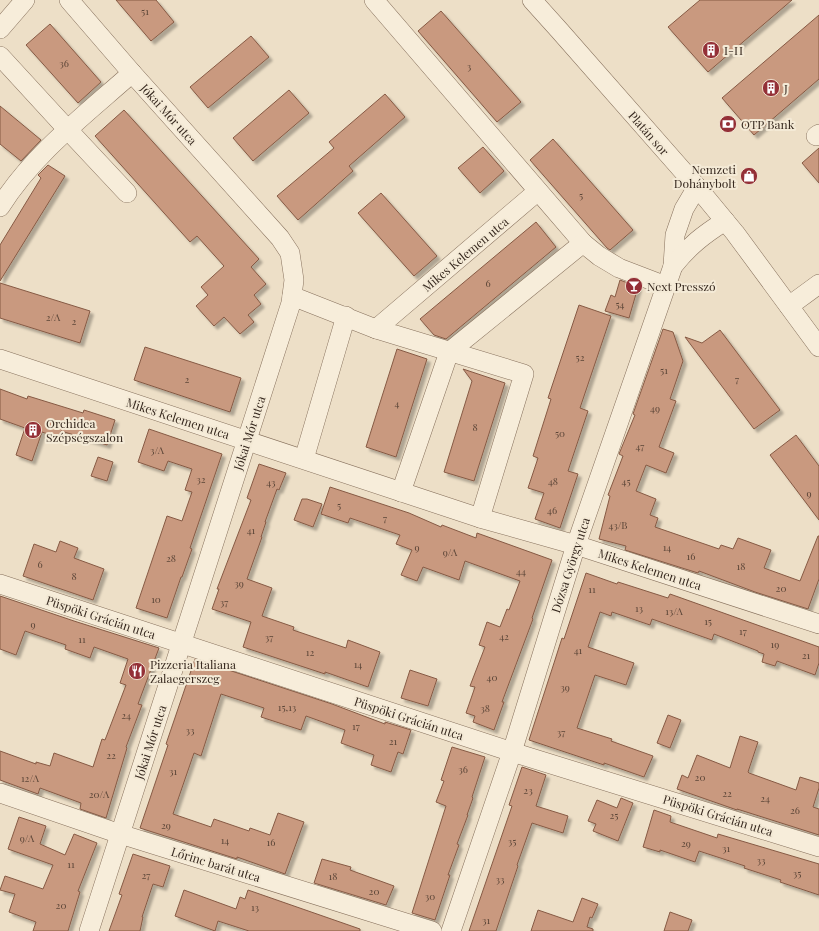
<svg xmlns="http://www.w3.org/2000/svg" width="819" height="931" font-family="'Playfair Display',serif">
<defs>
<filter id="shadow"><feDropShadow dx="3.5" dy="3.5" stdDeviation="1" flood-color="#0004"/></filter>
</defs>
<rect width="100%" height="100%" fill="#eddfc7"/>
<g fill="#c9997f" stroke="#865a44" filter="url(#shadow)">
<path d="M116 0H156L174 22 151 41Z"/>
<path d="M700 0H792L708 72 668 27Z"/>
<path d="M441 11 521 102 497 122 418 31Z"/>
<path d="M819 15V79L754 135 722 98Z"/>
<path d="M50 24 101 82 78 103 26 45Z"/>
<path d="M251 36 269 57 208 108 190 87Z"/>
<path d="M289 90 309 113 253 161 233 138Z"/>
<path d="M385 94 405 117 349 166 353 171 298 220 277 196 334 148 329 142Z"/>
<path d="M0 106 41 140 21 161 0 144Z"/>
<path d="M124 110 259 259 251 267 266 284 254 295 261 304 248 315 254 322 240 334 224 317 214 326 196 306 208 295 201 287 224 266 197 236 190 242 95 136Z"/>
<path d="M553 139 633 230 610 250 607 248 530 160Z"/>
<path d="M483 147 504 171 480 193 458 168Z"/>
<path d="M819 148V183L802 163Z"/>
<path d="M48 165 65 176 0 281V245L41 178 38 175Z"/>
<path d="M381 193 437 256 414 276 358 213Z"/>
<path d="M536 222 556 247 446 339 434 335 420 319Z"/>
<path d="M620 280 638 287 629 318 605 311 611 295 615 297Z"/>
<path d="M0 283 90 311 80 343 0 318Z"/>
<path d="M579 305 611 316 580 408 588 411 568 471 578 474 560 528 535 519 544 493 528 488 538 458 533 456 551 399 548 398Z"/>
<path d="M663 329 673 332 683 361 670 399 676 401 659 447 674 453 666 473 646 465 636 491 656 499 650 515 658 518 655 527 719 549 721 545 733 549 738 538 771 550 764 568 800 581 818 536H819V579L808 609 755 592 699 571 698 573 625 550 626 546 599 539 610 496 608 495 623 456 619 454 635 415 633 414Z"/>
<path d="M720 330 780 410 754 429 685 337 702 343Z"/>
<path d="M145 347 241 378 230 412 134 380Z"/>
<path d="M397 349 427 359 396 457 366 447Z"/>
<path d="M463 369 505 383 474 481 444 472 472 381Z"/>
<path d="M0 389 27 399 28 396 83 413 84 410 115 420 107 445 61 431 59 438 42 432 32 461 16 455 25 428 0 419Z"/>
<path d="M149 429 222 454 190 548 192 549 182 577H181L167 618 136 608 167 516 182 521 192 492 185 490 192 469 168 461 164 471 138 462Z"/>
<path d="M796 435 819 466V520L770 455Z"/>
<path d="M98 457 113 462 107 481 91 476Z"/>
<path d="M259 464 286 473 279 490 277 489 265 522H266L261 537H262L247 579 272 588 262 616 294 627 293 630 346 648 348 640 380 652 368 687 325 672V674L243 647 251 622 212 609 219 589H217L251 500 247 498Z"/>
<path d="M330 487 409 513 441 527 442 525 476 538 477 533 552 560 532 618 533 619 502 702H504L494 730 473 722 475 716 466 713 475 687 470 686 485 647 479 645 487 622 500 627 507 609 509 610 520 581 465 561 459 580 423 567 417 581 401 575 412 550 396 544 400 535 350 518 348 523 321 514Z"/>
<path d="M302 499H307L322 504 313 527 294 520Z"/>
<path d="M60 541 78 548 74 558 104 569 93 600 23 576 34 544 56 552Z"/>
<path d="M586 573 617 584 618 582 668 598 670 594 819 647V663L815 675 777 661 775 666 762 662 764 654 758 652V651L714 634 712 640 652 619 650 625 612 612 611 616 600 612 588 647 634 663 626 685 595 675 577 728 612 739 611 741 653 756 644 777 604 763V765L529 740 554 663 562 638 564 639Z"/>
<path d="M0 596 74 621 159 648 138 704 142 705 126 747 127 748 106 818 80 809 81 803 40 788 38 794 0 780V751L36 764V762L50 766 54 753 93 767 102 739 105 740 126 685 120 683 128 659 94 647 90 658 65 649 66 645 25 631 16 655 0 649Z"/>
<path d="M195 659 332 704 385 724V722L411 730 403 754 398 752 391 772 371 765 374 755 341 743 345 730 306 716 301 730 261 717 264 708 221 694 201 756 194 753 173 814 211 827 214 819 249 831 250 828 270 835 278 813 304 822 285 874 237 857V859L140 828 168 745 166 744Z"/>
<path d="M410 670 437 679 428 706 401 698Z"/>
<path d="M668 715 681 720 670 748 657 743Z"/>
<path d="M740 736 758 742 748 772 749 773 796 790 800 777 819 783V788L813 807 819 809V835L737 809V810L677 789 682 775 688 778 697 755 730 768Z"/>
<path d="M452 747 485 757 472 797 473 798 467 815H468L457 844 459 845 448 875H450L435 920 412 913 446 806 436 802 444 781 441 780Z"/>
<path d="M522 767 546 775 536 806 568 816 563 833 532 823 517 865 518 866 496 931H469L512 806 509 805Z"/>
<path d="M621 798 633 803 618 841 593 831 596 824 588 821 597 800 617 808Z"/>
<path d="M654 810 671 816 670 822 717 838 718 834 819 864V895L780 882 781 880 744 868 745 866 699 851 695 862 660 850V852L643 847Z"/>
<path d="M19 817 46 826 40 844 65 855 74 834 97 843 78 891 80 892 68 931H33L36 922 9 912 15 894 0 890 5 876 43 889 53 865 8 849Z"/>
<path d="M133 854 170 866 163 887 153 884 142 917H143L140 931H109L122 895 119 894Z"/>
<path d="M322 859 351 867 350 870 394 886 386 905 314 883Z"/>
<path d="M184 890 236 909 240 897 245 899 248 890 360 929V931H249L218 921 215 931 175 916Z"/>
<path d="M582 898 598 904 592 918 590 917 587 927 593 929V931H531L538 910 573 922Z"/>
<path d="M670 912 692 920 688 931H664Z"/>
</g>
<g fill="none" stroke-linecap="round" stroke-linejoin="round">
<defs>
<g id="minor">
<path d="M69 0 132 73 280 238 290 253 294 280 291 303 89 931"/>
<path d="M374 0 583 243 599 256 619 268 666 286"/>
<path d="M532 0 559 30 697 187 735 233 819 347"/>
<path d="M0 29 25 0"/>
<path d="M0 56 68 130 127 193"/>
<path d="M816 136 819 134"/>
<path d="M0 207C33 154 86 114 132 73"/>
<path d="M673 266 675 235 684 209 697 187"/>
<path d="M292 296 376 329"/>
<path d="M789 306 819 284"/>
<path d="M0 359 480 518 576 545 819 624"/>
<path d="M304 459 346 316"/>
<path d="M401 492 449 352 583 243"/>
<path d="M480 518 524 374 376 329 538 191"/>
<path d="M0 584 512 752 819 847"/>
<path d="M0 793 120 834 432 931"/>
<path d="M451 931 512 752 576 545 673 266C689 246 703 235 725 221"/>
</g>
</defs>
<use href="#minor" stroke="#87715d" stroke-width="20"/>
<use href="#minor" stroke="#f7edda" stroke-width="19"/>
</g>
<defs>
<symbol id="building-disc" viewBox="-11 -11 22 22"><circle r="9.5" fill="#943037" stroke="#f4ead6"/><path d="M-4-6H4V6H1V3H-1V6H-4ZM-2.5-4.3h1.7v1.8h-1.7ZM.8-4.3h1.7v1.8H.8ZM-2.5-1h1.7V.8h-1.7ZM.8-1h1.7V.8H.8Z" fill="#fff"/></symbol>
<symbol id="bank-disc" viewBox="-11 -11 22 22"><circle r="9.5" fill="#943037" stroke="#f4ead6"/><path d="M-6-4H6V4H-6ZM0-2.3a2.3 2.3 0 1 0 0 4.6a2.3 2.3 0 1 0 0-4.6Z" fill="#fff"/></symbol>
<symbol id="shop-disc" viewBox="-11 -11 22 22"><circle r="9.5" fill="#943037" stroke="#f4ead6"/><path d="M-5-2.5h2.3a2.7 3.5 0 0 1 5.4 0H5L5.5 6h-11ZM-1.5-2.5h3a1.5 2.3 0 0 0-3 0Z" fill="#fff"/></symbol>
<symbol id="bar-disc" viewBox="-11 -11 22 22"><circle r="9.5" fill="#943037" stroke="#f4ead6"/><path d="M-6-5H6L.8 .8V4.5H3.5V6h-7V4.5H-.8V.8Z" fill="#fff"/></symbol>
<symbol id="restaurant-disc" viewBox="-11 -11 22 22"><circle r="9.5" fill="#943037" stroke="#f4ead6"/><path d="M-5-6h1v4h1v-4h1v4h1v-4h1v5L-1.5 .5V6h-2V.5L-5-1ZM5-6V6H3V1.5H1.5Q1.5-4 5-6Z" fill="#fff"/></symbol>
</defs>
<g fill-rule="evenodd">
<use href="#building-disc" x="701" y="40" width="20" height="20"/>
<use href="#building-disc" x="761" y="78" width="20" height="20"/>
<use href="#bank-disc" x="718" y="114" width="20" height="20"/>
<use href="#shop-disc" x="739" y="166" width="20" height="20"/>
<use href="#bar-disc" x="624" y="276" width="20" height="20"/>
<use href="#building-disc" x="23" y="420" width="20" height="20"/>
<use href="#restaurant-disc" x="127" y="661" width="20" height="20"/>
</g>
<g text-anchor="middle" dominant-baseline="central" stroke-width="4" stroke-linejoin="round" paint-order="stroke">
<g font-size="10" fill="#5c4638">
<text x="145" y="11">51</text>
<text x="64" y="63">36</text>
<text x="469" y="66">3</text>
<text x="581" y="195">5</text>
<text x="488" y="283">6</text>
<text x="620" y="304">54</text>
<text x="53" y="317">2/A</text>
<text x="74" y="321">2</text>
<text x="580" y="357">52</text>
<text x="664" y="370">51</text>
<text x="187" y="379">2</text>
<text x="737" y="379">7</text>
<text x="397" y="403">4</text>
<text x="655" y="408">49</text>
<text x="475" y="427">8</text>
<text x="560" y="433">50</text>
<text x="640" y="446">47</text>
<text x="157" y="450">3/A</text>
<text x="201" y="479">32</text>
<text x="553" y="481">48</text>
<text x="626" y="481">45</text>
<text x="271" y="482">43</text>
<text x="809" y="493">9</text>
<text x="339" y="505">5</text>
<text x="552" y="510">46</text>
<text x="385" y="518">7</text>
<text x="618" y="525">43/B</text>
<text x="251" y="530">41</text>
<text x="417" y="547">9</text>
<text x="667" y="547">14</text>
<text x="450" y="552">9/A</text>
<text x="691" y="556">16</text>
<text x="171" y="558">28</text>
<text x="40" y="564">6</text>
<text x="741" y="566">18</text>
<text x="521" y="571">44</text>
<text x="74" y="576">8</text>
<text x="239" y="583">39</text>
<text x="781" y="588">20</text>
<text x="592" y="589">11</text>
<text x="156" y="599">10</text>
<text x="224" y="602">37</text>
<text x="639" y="608">13</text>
<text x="674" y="611">13/A</text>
<text x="708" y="621">15</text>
<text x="33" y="624">9</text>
<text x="743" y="631">17</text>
<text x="504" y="636">42</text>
<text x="269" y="637">37</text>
<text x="82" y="639">11</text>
<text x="775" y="644">19</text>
<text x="578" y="650">41</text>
<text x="310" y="652">12</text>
<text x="806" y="655">21</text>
<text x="358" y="664">14</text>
<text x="492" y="677">40</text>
<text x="565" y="687">39</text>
<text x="287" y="707">15,13</text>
<text x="485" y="708">38</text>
<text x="126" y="715">24</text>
<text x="356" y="726">17</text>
<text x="190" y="730">33</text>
<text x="561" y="732">37</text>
<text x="393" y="741">21</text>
<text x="111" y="755">22</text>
<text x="463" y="769">36</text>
<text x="173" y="771">31</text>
<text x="700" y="777">20</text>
<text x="30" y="778">12/A</text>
<text x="528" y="790">23</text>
<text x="727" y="793">22</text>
<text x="99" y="794">20/A</text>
<text x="765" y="798">24</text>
<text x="795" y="810">26</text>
<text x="614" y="815">25</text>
<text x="166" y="825">29</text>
<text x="27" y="838">9/A</text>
<text x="225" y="840">14</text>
<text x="512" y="841">35</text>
<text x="271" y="842">16</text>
<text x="686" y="843">29</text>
<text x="726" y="848">31</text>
<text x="761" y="860">33</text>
<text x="71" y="864">11</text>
<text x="797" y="873">35</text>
<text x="146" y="875">27</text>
<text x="333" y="876">18</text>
<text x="500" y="879">33</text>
<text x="374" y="891">20</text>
<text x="430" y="896">30</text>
<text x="61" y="905">20</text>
<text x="255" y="907">13</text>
<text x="486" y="920">31</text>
</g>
<g font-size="12" fill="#382a20" stroke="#f4ead6" text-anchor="start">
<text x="724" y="50">I-H</text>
<text x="784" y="88">J</text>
<text x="741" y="124">OTP Bank</text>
<text x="736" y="169" text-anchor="end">Nemzeti<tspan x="736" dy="14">Dohánybolt</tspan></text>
<text x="647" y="286">Next Presszó</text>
<text x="46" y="423">Orchidea<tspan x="46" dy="14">Szépségszalon</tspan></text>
<text x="150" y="664">Pizzeria Italiana<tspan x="150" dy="14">Zalaegerszeg</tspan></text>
</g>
<g font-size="12" fill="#382a20" stroke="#f4ead6">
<text transform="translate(169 114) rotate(48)">Jókai Mór utca</text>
<text transform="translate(649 133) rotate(49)">Platán sor</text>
<text transform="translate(465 254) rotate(-40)">Mikes Kelemen utca</text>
<text transform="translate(178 418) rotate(18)">Mikes Kelemen utca</text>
<text transform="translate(249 433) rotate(-72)">Jókai Mór utca</text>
<text transform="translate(570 565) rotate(-72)">Dózsa György utca</text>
<text transform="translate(650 569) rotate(18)">Mikes Kelemen utca</text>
<text transform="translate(101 617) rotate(18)">Püspöki Grácián utca</text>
<text transform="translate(409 718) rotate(18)">Püspöki Grácián utca</text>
<text transform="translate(150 742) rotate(-72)">Jókai Mór utca</text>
<text transform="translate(718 815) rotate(17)">Püspöki Grácián utca</text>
<text transform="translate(216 864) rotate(17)">Lőrinc barát utca</text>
</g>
</g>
</svg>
